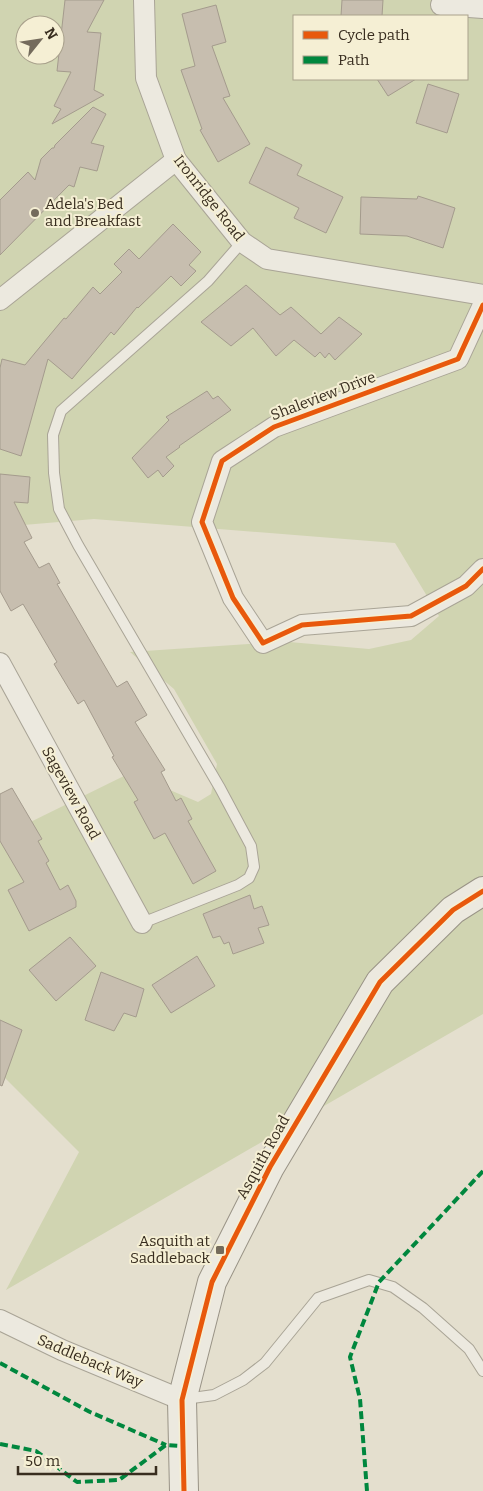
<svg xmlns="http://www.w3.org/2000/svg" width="483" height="1491" font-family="Bitter,serif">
<rect width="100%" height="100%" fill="#e4dfce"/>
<path fill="#d0d4b1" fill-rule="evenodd" d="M0 0H483V1014L6 1290 79 1152 0 1073V837L130 773 198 802 211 794 217 764 174 689 130 652 263 643 278 641 369 649 411 640 439 616 395 543 94 519 0 527ZM294 16H467V79H294ZM25 25H55V55H25Z"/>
<g fill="#c7beaf" stroke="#a49b8d">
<path d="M65 0H104L87 32 101 33 94 90 104 95 52 124 61 109 54 106 71 72 57 71Z"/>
<path d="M342 0H383L382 16H341Z"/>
<path d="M216 5 226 42 212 46 230 96 223 98 250 144 218 162 200 130 202 129 181 70 195 66 182 14Z"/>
<path d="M377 79H416L388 96Z"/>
<path d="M428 84 459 94 447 133 416 123Z"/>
<path d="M93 107 106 114 91 143 104 146 97 171 80 167 74 187 69 185 0 255V200L28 172 35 180 41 159 52 148H54L55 145Z"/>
<path d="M266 147 302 165 297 175 343 197 326 233 294 218 299 208 249 183Z"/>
<path d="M418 196 455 208 443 248 407 236 360 234 361 197 417 199Z"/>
<path d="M173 224 201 252 189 265 196 271 181 286 171 276 138 308 137 307 114 335 111 332 72 379 48 359 21 456 0 449V368L2 359 25 365 64 318 66 319 93 287 100 294 122 272 114 264 129 249 139 259Z"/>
<path d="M246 285 280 315 291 307 321 334 339 317 362 334 335 360 329 353 325 358 320 352 315 357 294 340 276 356 253 328 231 346 201 322Z"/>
<path d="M207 391 213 399 218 396 231 410 179 446 180 447 166 457 174 466 163 477 158 470 148 478 132 458 169 420 166 417Z"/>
<path d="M0 474 30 477 28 503 14 502 32 538 24 542 39 568 49 563 60 583 57 584 117 687 127 681 147 715 135 722 165 770 161 772 176 801 181 798 192 819 188 821 216 871 193 884 165 833 154 839 134 802 138 800 112 757 114 756 84 700 78 704 54 664 57 662 23 604 11 611 0 591Z"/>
<path d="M12 788 42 839 38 841 49 861 46 863 60 890 68 885 76 901V907L29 931 8 890 24 882 0 841V794Z"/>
<path d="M250 895 254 909 262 906 269 925 258 928 264 943 233 954 229 942 224 944 220 936 213 938 203 914Z"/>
<path d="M70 937 96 966 56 1001 29 970Z"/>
<path d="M197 956 215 986 171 1013 152 985Z"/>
<path d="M101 972 144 989 136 1017 124 1013 114 1031 85 1020Z"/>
<path d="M0 1020 22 1030 2 1086 0 1085Z"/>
</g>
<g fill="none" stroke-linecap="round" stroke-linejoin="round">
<defs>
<g id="lane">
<path d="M142 923 238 885 249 878 254 867 251 846 220 788 78 545 59 509 54 473 53 435 61 411 208 281 242 242"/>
<path d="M185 1399 214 1395 243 1380 265 1363 318 1298 369 1280 393 1287 423 1308 469 1349 483 1371"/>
</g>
<g id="street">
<path d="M144 0 146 78 176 160 242 242 267 259 483 295"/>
<path d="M441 5 483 8"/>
<path d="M0 300 176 160"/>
<path d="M483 305 458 359 274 427 222 461 202 522 233 598 263 643 302 625 411 616 466 586 483 569"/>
<path d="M0 663 142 923"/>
<path d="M0 1320 62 1350 182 1400"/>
</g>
<path id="secondary" d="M184 1491 182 1400 212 1282 270 1167 380 982 453 910 483 891"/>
</defs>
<use href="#lane" stroke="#a9a496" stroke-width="12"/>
<use href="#street" stroke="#a9a496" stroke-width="22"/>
<use href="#secondary" stroke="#999386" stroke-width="30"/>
<use href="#lane" stroke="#ece9df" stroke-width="10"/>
<use href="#street" stroke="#ece9df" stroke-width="20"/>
<use href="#secondary" stroke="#ece9df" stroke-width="28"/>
<g stroke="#00873e" stroke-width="4" stroke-dasharray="8 4" stroke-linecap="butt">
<path d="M0 1363 90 1412 166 1445"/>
<path d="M0 1444 36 1451 77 1482 119 1480 166 1445 183 1446"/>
<path d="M367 1491 360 1399 350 1357 379 1282 483 1171"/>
</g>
<defs>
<g id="cycleway">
<path d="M483 305 458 359 274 427 222 461 202 522 233 598 263 643 302 625 411 616 466 586 483 569"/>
<path d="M184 1491 182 1400 212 1282 270 1167 380 982 453 910 483 891"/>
</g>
</defs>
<use href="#cycleway" stroke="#f5efd4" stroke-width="8"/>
<use href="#cycleway" stroke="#e8590c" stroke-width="5"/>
</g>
<g fill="#746b5c" stroke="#f5efd4" stroke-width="2">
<circle cx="35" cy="213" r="5"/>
<rect x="215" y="1245" width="10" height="10" rx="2.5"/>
</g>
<g text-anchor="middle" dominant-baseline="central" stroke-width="4" stroke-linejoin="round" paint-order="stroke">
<g font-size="15" fill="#382d1f" stroke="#f5efd4">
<text transform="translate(209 198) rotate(52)">Ironridge Road</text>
<text transform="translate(323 396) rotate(-21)">Shaleview Drive</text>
<text transform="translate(71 793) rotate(61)">Sageview Road</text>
<text transform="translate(263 1157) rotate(-61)">Asquith Road</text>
<text transform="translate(90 1361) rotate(23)">Saddleback Way</text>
</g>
<g font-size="15" fill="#382d1f" stroke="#f5efd4" text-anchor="start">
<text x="45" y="204">Adela's Bed<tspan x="45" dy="17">and Breakfast</tspan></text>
<text x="210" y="1241" text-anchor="end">Asquith at<tspan x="210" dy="17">Saddleback</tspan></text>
</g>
</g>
<rect x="293" y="15" width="175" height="65" fill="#f5efd4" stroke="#a9a18c"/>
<rect x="303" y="31" width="25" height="8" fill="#e8590c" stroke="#a9a18c"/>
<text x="338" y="40" font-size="15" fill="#382d1f">Cycle path</text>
<rect x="303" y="56" width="25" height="8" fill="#00873e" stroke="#a9a18c"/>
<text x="338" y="65" font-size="15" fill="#382d1f">Path</text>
<g transform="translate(40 40) rotate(60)"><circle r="24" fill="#f5efd4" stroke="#a9a18c"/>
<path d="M0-4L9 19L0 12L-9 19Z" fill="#746b5c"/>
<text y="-8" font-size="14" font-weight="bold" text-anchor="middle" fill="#382d1f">N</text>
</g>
<path d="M18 1466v8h138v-8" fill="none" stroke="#382d1f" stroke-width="2.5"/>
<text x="25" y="1466" font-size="15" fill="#382d1f" stroke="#f5efd4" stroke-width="4" paint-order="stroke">50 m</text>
</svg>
